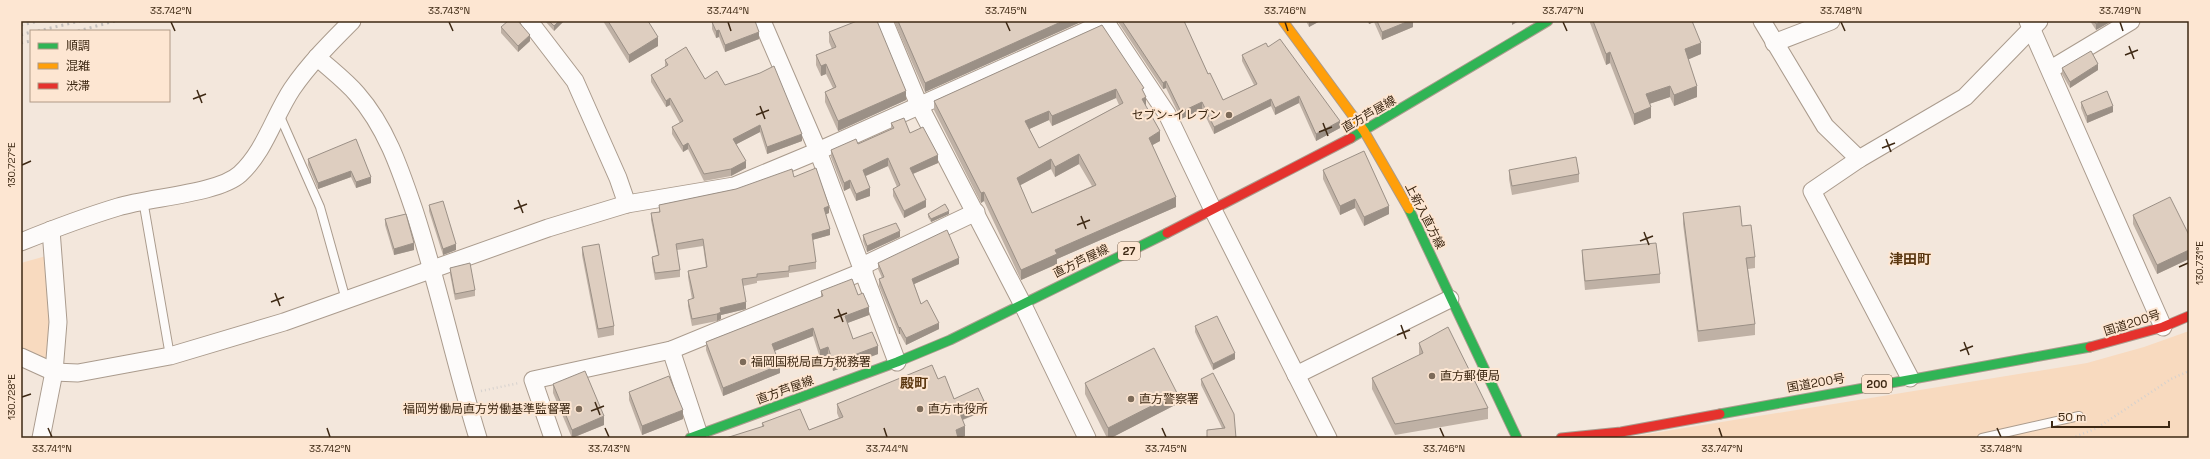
<svg xmlns="http://www.w3.org/2000/svg" width="2210" height="459" font-family="'Space Grotesk','Noto Sans JP',sans-serif">
<rect width="100%" height="100%" fill="#f3e7dc"/>
<g fill="#f8dabf">
<path d="M46 256 53 318 48 358 46 361 21 352V263Z"/>
<path d="M2189 331V438H1623L2087 363 2144 347Z"/>
</g>
<g fill="none" stroke-linecap="round" stroke-linejoin="round">
<defs>
<g id="lane">
<path d="M279 114 320 207 346 300"/>
<path d="M143 200 170 356"/>
<path d="M1982 438 2079 416"/>
</g>
<g id="street">
<path d="M529 21 575 81 618 178 627 204"/>
<path d="M762 21 818 151 897 362"/>
<path d="M884 21 919 105 1022 303 1087 438"/>
<path d="M1105 21 1167 114 1213 210 1328 438"/>
<path d="M1762 21 1825 126 1859 159"/>
<path d="M2028 21 2163 327"/>
<path d="M1774 43 1831 21"/>
<path d="M317 57C330 69 346 81 357 94 387 128 401 172 415 213 439 287 455 364 478 438"/>
<path d="M2051 69 2131 21"/>
<path d="M21 242C53 229 85 217 118 207 149 197 218 194 240 174 265 151 274 116 292 89 309 64 331 42 352 21"/>
<path d="M862 266 976 212"/>
<path d="M671 350 699 435"/>
<path d="M21 357 54 372 78 373 170 356 284 322 548 228 627 204 734 186 818 151 1108 21"/>
<path d="M1296 375 1450 299"/>
<path d="M1910 378 1812 191 1859 159 1965 97 2039 21"/>
<path d="M41 438 54 372 58 322 51 230"/>
<path d="M553 438 533 380 671 350 864 271"/>
</g>
<g id="fast">
<path d="M1351 138 1548 21"/>
<path d="M1409 209 1517 438"/>
<path d="M1720 414 2090 347"/>
<path d="M690 438 897 362 950 340 1167 233"/>
</g>
<path id="slow" d="M1283 21 1364 131 1409 209"/>
<g id="jam">
<path d="M1167 233 1351 138"/>
<path d="M2090 347 2163 327 2189 316"/>
<path d="M1561 438 1621 432 1720 414"/>
</g>
</defs>
<use href="#lane" stroke="#aa9b8d" stroke-width="10"/>
<use href="#street" stroke="#aa9b8d" stroke-width="19"/>
<use href="#fast" stroke="#aa9b8d" stroke-width="11"/>
<use href="#slow" stroke="#aa9b8d" stroke-width="11"/>
<use href="#jam" stroke="#aa9b8d" stroke-width="11"/>
<g stroke="#d5d1ce" stroke-width="2.5" stroke-dasharray="1 3" stroke-linecap="butt">
<path d="M481 391 519 383"/>
<path d="M2072 438 2097 428 2171 379 2189 371"/>
</g>
<use href="#lane" stroke="#fdfbfa" stroke-width="8"/>
<use href="#street" stroke="#fdfbfa" stroke-width="17"/>
<use href="#fast" stroke="#30b455" stroke-width="9"/>
<use href="#slow" stroke="#ff9f0a" stroke-width="9"/>
<use href="#jam" stroke="#e5322d" stroke-width="9"/>
<g stroke="#c3bfbc" stroke-width="3" stroke-dasharray="2 4" stroke-linecap="butt">
<path d="M21 25 39 21"/>
<path d="M38 31 80 21"/>
<path d="M78 31 115 21"/>
<path d="M21 35 31 32"/>
<path d="M21 43 31 41"/>
</g>
</g>
<g fill="#bfb1a5" fill-rule="evenodd">
<path d="M545 21H564L554 31Z"/>
<path d="M603 21H648L658 46 629 63Z"/>
<path d="M894 21H1083L925 92Z"/>
<path d="M1118 21H1184L1208 74 1223 100 1254 85 1242 61V55L1268 47 1340 128 1316 141 1299 103 1275 115 1271 106 1214 134 1202 109 1181 119 1166 88 1163 89 1118 22Z"/>
<path d="M1306 21H1320L1309 27Z"/>
<path d="M1367 21H1413V27L1382 40 1374 22 1369 24Z"/>
<path d="M1590 21H1692L1701 54 1688 59 1697 97 1674 106 1670 97 1649 104 1651 118 1634 125 1610 63 1606 65 1590 23Z"/>
<path d="M2090 21H2112L2096 30Z"/>
<path d="M712 22 759 39 725 52 719 37 716 38 712 29Z"/>
<path d="M1102 25 1144 93 1146 107 1160 141 1152 145 1176 207 1057 259V264L1021 280 984 201 981 203 934 110V101ZM1116 98 1119 105 1039 148 1029 129 1049 120 1052 126ZM1079 164 1092 186 1032 213 1020 185 1051 169 1055 177Z"/>
<path d="M501 27 530 41 518 52 501 33Z"/>
<path d="M829 32 906 100 838 131 825 102V92L833 88 826 74 821 76 816 65V55L832 49 829 42Z"/>
<path d="M665 60 705 79 725 85 802 141 767 154 760 132 736 144 746 168 731 176 704 181 688 149 683 152 672 134V127L680 123 670 105 666 107 651 82V75L665 67Z"/>
<path d="M2062 68 2098 70 2070 88 2062 74Z"/>
<path d="M2081 102 2113 112 2087 123 2081 108Z"/>
<path d="M891 123 910 133 938 163 913 174 926 207 904 218 893 196V189L897 187 888 166 866 176 870 196 856 201 850 188 844 191 831 157V150L858 144 891 129Z"/>
<path d="M308 159 371 177V183L356 188 351 177 318 189 308 165Z"/>
<path d="M1323 170 1389 214 1364 226 1355 208 1340 215 1323 179Z"/>
<path d="M1509 170 1579 174V182L1512 195 1509 179Z"/>
<path d="M794 177 829 213 826 214 830 235 812 240 816 262V269L789 273V277L757 281V283L743 286 746 309 721 315V319L717 321 692 326 688 306V300L692 299 688 277V271L706 267 703 246 677 250 680 270V277L655 280 652 263V257L658 255 651 220V213L659 212V205Z"/>
<path d="M429 205 456 250 443 255 429 211Z"/>
<path d="M1683 213 1742 226 1755 257V268L1748 269 1755 324V335L1698 342 1683 224Z"/>
<path d="M928 214H949L931 222 928 217Z"/>
<path d="M2133 215 2189 235V259L2157 274 2133 224Z"/>
<path d="M385 219 414 250 394 255 385 225Z"/>
<path d="M863 235 900 237 867 252 863 241Z"/>
<path d="M582 247 614 326V335L598 338 582 255Z"/>
<path d="M1582 250 1660 274V283L1585 290 1582 259Z"/>
<path d="M878 263 959 264 914 284 921 304 939 329 906 345 900 334H899L879 286V279L882 278 878 269Z"/>
<path d="M450 268 475 290V296L455 300 450 274Z"/>
<path d="M821 291 858 295 869 315 847 323 853 339 878 354 833 371 828 355 820 358 813 336 774 351 780 373 723 396 706 350V342L821 297Z"/>
<path d="M1195 326 1235 359 1213 370 1195 332Z"/>
<path d="M1419 343 1488 408V419L1395 435 1372 389V378L1419 355Z"/>
<path d="M938 379 954 399 984 411 963 420 965 436 959 438H726L762 427V423L809 430 839 418 837 413V404Z"/>
<path d="M1201 379 1236 438H1207V430L1222 428 1201 385Z"/>
<path d="M1085 383 1177 404 1111 438H1107L1085 394Z"/>
<path d="M553 384 604 425 572 438 553 393Z"/>
<path d="M629 392 683 419 642 435 629 400Z"/>
</g>
<g fill="#9b9086">
<path d="M559 21H564L554 31V26Z"/>
<path d="M1063 21H1083L925 92V83Z"/>
<path d="M1309 21H1320L1309 27Z"/>
<path d="M1369 21H1374V22L1369 24Z"/>
<path d="M1409 21H1413V27L1382 40V32Z"/>
<path d="M1512 21H1519L1512 25Z"/>
<path d="M2101 21H2112L2096 30V24Z"/>
<path d="M719 30V37L716 38V31Z"/>
<path d="M759 32V39L725 52V45Z"/>
<path d="M530 35V41L518 52V46Z"/>
<path d="M658 37V46L629 63V55Z"/>
<path d="M1701 43V54L1685 61V49Z"/>
<path d="M1610 52V63L1606 65V54Z"/>
<path d="M826 64V74L821 76V66Z"/>
<path d="M2098 64V70L2070 88V82Z"/>
<path d="M1166 81V88L1163 89V83Z"/>
<path d="M1670 86V97L1646 105V94Z"/>
<path d="M1697 86V97L1674 106V95Z"/>
<path d="M1116 89V98L1052 126V116Z"/>
<path d="M906 91V100L838 131V121Z"/>
<path d="M1299 96V103L1275 115V108Z"/>
<path d="M1146 97V107L1142 109V99Z"/>
<path d="M670 98V105L666 107V101Z"/>
<path d="M1271 99V106L1214 134V127Z"/>
<path d="M1202 102V109L1181 119V112Z"/>
<path d="M2113 106V112L2087 123V116Z"/>
<path d="M1651 107V118L1634 125V114Z"/>
<path d="M1049 111V120L1025 131V121Z"/>
<path d="M1340 121V128L1316 141V134Z"/>
<path d="M760 125V132L733 146V139Z"/>
<path d="M1160 131V141L1149 147V138Z"/>
<path d="M802 134V141L767 154V147Z"/>
<path d="M688 143V149L683 152V146Z"/>
<path d="M1079 154V164L1055 177V167Z"/>
<path d="M938 155V163L910 175V168Z"/>
<path d="M888 158V166L863 177V170Z"/>
<path d="M1051 159V169L1017 187V178Z"/>
<path d="M746 161V168L731 176V169Z"/>
<path d="M351 171V177L318 189V183Z"/>
<path d="M371 177V183L356 188V182Z"/>
<path d="M850 180V188L844 191V183Z"/>
<path d="M870 188V196L856 201V194Z"/>
<path d="M984 192V201L981 203V193Z"/>
<path d="M1176 197V207L1057 259V264L1021 280V270L1055 250Z"/>
<path d="M1355 199V208L1340 215V206Z"/>
<path d="M926 200V207L904 218V211Z"/>
<path d="M829 206V213L824 215V208Z"/>
<path d="M1389 206V214L1364 226V217Z"/>
<path d="M949 211V214L931 222V219Z"/>
<path d="M830 229V235L812 240V234Z"/>
<path d="M900 231V237L867 252V246Z"/>
<path d="M414 243V250L394 255V249Z"/>
<path d="M456 244V250L443 255V249Z"/>
<path d="M2189 250V259L2157 274V265Z"/>
<path d="M959 258V264L912 285V279Z"/>
<path d="M746 302V309L721 315V319L717 321V314L720 308Z"/>
<path d="M869 307V315L845 324V316Z"/>
<path d="M939 323V329L906 345V338Z"/>
<path d="M900 327V334H899V328Z"/>
<path d="M813 328V336L772 352V344Z"/>
<path d="M878 346V354L833 371V363Z"/>
<path d="M828 347V355L820 358V350Z"/>
<path d="M1235 353V359L1213 370V364Z"/>
<path d="M780 365V373L723 396V388Z"/>
<path d="M1177 393V404L1111 438H1108V428Z"/>
<path d="M984 401V411L959 421V411Z"/>
<path d="M683 410V419L642 435V426Z"/>
<path d="M604 416V425L572 438V430Z"/>
<path d="M965 426V436L959 438H956V430Z"/>
</g>
<g fill="#decec0" stroke="#9b9086" fill-rule="evenodd">
<path d="M508 21H518L530 35 518 46 501 27Z"/>
<path d="M549 21H559L554 26Z"/>
<path d="M608 21H648L658 37 629 55Z"/>
<path d="M713 21H755L759 32 725 45 719 30 716 31 712 22Z"/>
<path d="M857 21H877L906 91 838 121 825 92 836 87 826 64 821 66 816 55 836 47 829 32Z"/>
<path d="M898 21H1063L925 83Z"/>
<path d="M1122 21H1184L1208 74 1210 73 1223 100 1257 84 1242 55 1266 43 1268 47 1280 39 1340 121 1316 134 1299 96 1275 108 1271 99 1214 127 1202 102 1181 112 1166 81 1163 83Z"/>
<path d="M1377 21H1409L1382 32Z"/>
<path d="M1593 21H1692L1701 43 1685 49 1697 86 1674 95 1670 86 1646 94 1651 107 1634 114 1610 52 1606 54Z"/>
<path d="M2094 21H2101L2096 24Z"/>
<path d="M1102 25 1144 88 1142 89 1146 97 1142 99 1160 131 1149 138 1176 197 1055 250 1057 254 1021 270 984 192 981 193 934 101ZM1116 89 1123 103 1039 148 1025 121 1049 111 1052 116ZM1079 154 1096 185 1032 213 1017 178 1051 159 1055 167Z"/>
<path d="M686 47 705 79 717 71 725 85 760 73 774 66 802 134 767 147 760 125 733 139 746 161 731 169 704 174 688 143 683 146 672 127 683 121 670 98 666 101 651 75 668 65 665 60Z"/>
<path d="M2091 51 2098 64 2070 82 2062 68Z"/>
<path d="M2107 91 2113 106 2087 116 2081 102Z"/>
<path d="M904 118 910 133 923 127 938 155 910 168 926 200 904 211 893 189 900 185 888 158 863 170 870 188 856 194 850 180 844 183 831 150 856 139 858 144 894 128 891 123Z"/>
<path d="M356 139 371 177 356 182 351 171 318 183 308 159Z"/>
<path d="M1364 151 1389 206 1364 217 1355 199 1340 206 1323 170Z"/>
<path d="M1576 157 1579 174 1512 186 1509 170Z"/>
<path d="M816 168 829 206 824 208 830 229 812 234 816 262 789 266V271L757 274V277L742 279 746 302 720 308 721 312 717 314 692 319 688 300 694 298 688 271 707 267 703 239 676 244 680 270 655 273 652 257 659 255 651 213 660 212 659 205 736 189 792 169 794 177Z"/>
<path d="M2170 197 2189 235V250L2157 265 2133 215Z"/>
<path d="M443 201 456 244 443 249 429 205Z"/>
<path d="M945 204 949 211 931 219 928 214Z"/>
<path d="M1740 206 1742 226 1751 225 1755 257 1746 258 1755 324 1698 331 1683 213Z"/>
<path d="M406 214 414 243 394 249 385 219Z"/>
<path d="M896 223 900 231 867 246 863 235Z"/>
<path d="M947 230 959 258 912 279 921 304 927 300 939 323 906 338 900 327 899 328 879 279 884 277 878 263Z"/>
<path d="M1656 243 1660 274 1585 281 1582 250Z"/>
<path d="M599 244 614 326 598 329 582 247Z"/>
<path d="M470 263 475 290 455 294 450 268Z"/>
<path d="M852 279 858 295 863 293 869 307 845 316 853 339 872 332 878 346 833 363 828 347 820 350 813 328 772 344 780 365 723 388 706 342 823 296 821 291Z"/>
<path d="M1217 316 1235 353 1213 364 1195 326Z"/>
<path d="M1448 327 1488 408 1395 424 1372 378 1423 353 1419 343Z"/>
<path d="M1154 348 1177 393 1108 428 1085 383Z"/>
<path d="M932 365 938 379 945 376 954 399 978 388 984 401 959 411 965 426 956 430 958 438H726L764 426 762 423 800 409 809 430 843 417 837 404Z"/>
<path d="M585 371 604 416 572 430 553 384Z"/>
<path d="M1213 373 1234 414 1236 438H1207V430L1225 428 1201 379Z"/>
<path d="M669 376 683 410 642 426 629 392Z"/>
</g>
<path fill="none" stroke="#3d2813" stroke-width="1.5" d="M171 22 175 31M449 22 453 31M728 22 731 31M1006 22 1010 31M1285 22 1288 31M1563 22 1567 31M1841 22 1845 31M2120 22 2123 31M2129 46 2134 59M2125 55 2138 50M197 90 202 103M193 99 206 94M760 106 765 119M756 115 769 110M1323 123 1328 136M1319 132 1332 127M1886 139 1891 152M1882 148 1895 143M22 165 31 161M518 200 523 213M514 209 527 204M1081 216 1086 229M1077 225 1090 220M1644 232 1649 245M1640 241 1653 236M2179 267 2188 263M275 293 280 306M271 302 284 297M838 309 843 322M834 318 847 313M1401 325 1406 339M1397 335 1410 330M1964 342 1969 355M1960 351 1973 346M22 397 31 394M595 402 600 415M591 411 604 406M48 428 52 437M327 428 330 437M605 428 609 437M884 428 887 437M1162 428 1166 437M1440 428 1444 437M1719 428 1722 437M1997 428 2001 437"/>
<g fill="#7d6b59" stroke="#fde6d2" stroke-width="1.5">
<circle cx="1229" cy="115" r="4"/>
<circle cx="743" cy="362" r="4"/>
<circle cx="1432" cy="376" r="4"/>
<circle cx="1131" cy="399" r="4"/>
<circle cx="579" cy="409" r="4"/>
<circle cx="920" cy="409" r="4"/>
</g>
<g text-anchor="middle" dominant-baseline="central" stroke-width="4" stroke-linejoin="round" paint-order="stroke">
<g fill="#fde6d2" stroke="#77614c" stroke-width="1">
<rect x="1118" y="242" width="22" height="18" rx="3"/>
<rect x="1862" y="375" width="30" height="18" rx="3"/>
</g>
<g font-size="11" font-weight="bold" fill="#3d2813">
<text x="1129" y="251">27</text>
<text x="1877" y="384">200</text>
</g>
<g font-size="12" fill="#3d2813" stroke="#fde6d2">
<text transform="translate(1369 114) rotate(-30)">直方芦屋線</text>
<text transform="translate(1425 216) rotate(63)">上新入直方線</text>
<text transform="translate(1081 261) rotate(-26)">直方芦屋線</text>
<text transform="translate(2132 323) rotate(-18)">国道200号</text>
<text transform="translate(1816 383) rotate(-10)">国道200号</text>
<text transform="translate(785 390) rotate(-20)">直方芦屋線</text>
</g>
<g font-size="12" fill="#3d2813" stroke="#fde6d2" text-anchor="start">
<text x="1221" y="115" text-anchor="end">セブン-イレブン</text>
<text x="751" y="362">福岡国税局直方税務署</text>
<text x="1440" y="376">直方郵便局</text>
<text x="1139" y="399">直方警察署</text>
<text x="571" y="409" text-anchor="end">福岡労働局直方労働基準監督署</text>
<text x="928" y="409">直方市役所</text>
</g>
<g font-size="14" font-weight="bold" fill="#5c3811" stroke="#fde6d2">
<text x="1910" y="259">津田町</text>
<text x="914" y="383">殿町</text>
</g>
</g>
<rect width="2210" height="459" fill="none" stroke="#fde6d2" stroke-width="44"/>
<rect x="30" y="30" width="140" height="72" fill="#fde6d2" stroke="#b09a86"/>
<rect x="38" y="43" width="20" height="6" fill="#30b455" stroke="#b09a86"/>
<text x="66" y="50" font-size="12" fill="#3d2813">順調</text>
<rect x="38" y="63" width="20" height="6" fill="#ff9f0a" stroke="#b09a86"/>
<text x="66" y="70" font-size="12" fill="#3d2813">混雑</text>
<rect x="38" y="83" width="20" height="6" fill="#e5322d" stroke="#b09a86"/>
<text x="66" y="90" font-size="12" fill="#3d2813">渋滞</text>
<path d="M2052 421v6h117v-6" fill="none" stroke="#3d2813" stroke-width="2"/>
<text x="2058" y="421" font-size="12" fill="#3d2813" stroke="#fde6d2" stroke-width="3" paint-order="stroke">50 m</text>
<rect x="22" y="22" width="2166" height="415" fill="none" stroke="#3d2813" stroke-width="1.5"/>
<g font-size="10" text-anchor="middle" fill="#3d2813">
<text x="171" y="14">33.742°N</text>
<text x="449" y="14">33.743°N</text>
<text x="728" y="14">33.744°N</text>
<text x="1006" y="14">33.745°N</text>
<text x="1285" y="14">33.746°N</text>
<text x="1563" y="14">33.747°N</text>
<text x="1841" y="14">33.748°N</text>
<text x="2120" y="14">33.749°N</text>
<text transform="translate(11 165) rotate(-90)" y="4">130.727°E</text>
<text transform="translate(2199 263) rotate(-90)" y="4">130.731°E</text>
<text transform="translate(11 397) rotate(-90)" y="4">130.728°E</text>
<text x="52" y="452">33.741°N</text>
<text x="330" y="452">33.742°N</text>
<text x="609" y="452">33.743°N</text>
<text x="887" y="452">33.744°N</text>
<text x="1166" y="452">33.745°N</text>
<text x="1444" y="452">33.746°N</text>
<text x="1722" y="452">33.747°N</text>
<text x="2001" y="452">33.748°N</text>
</g>
</svg>
